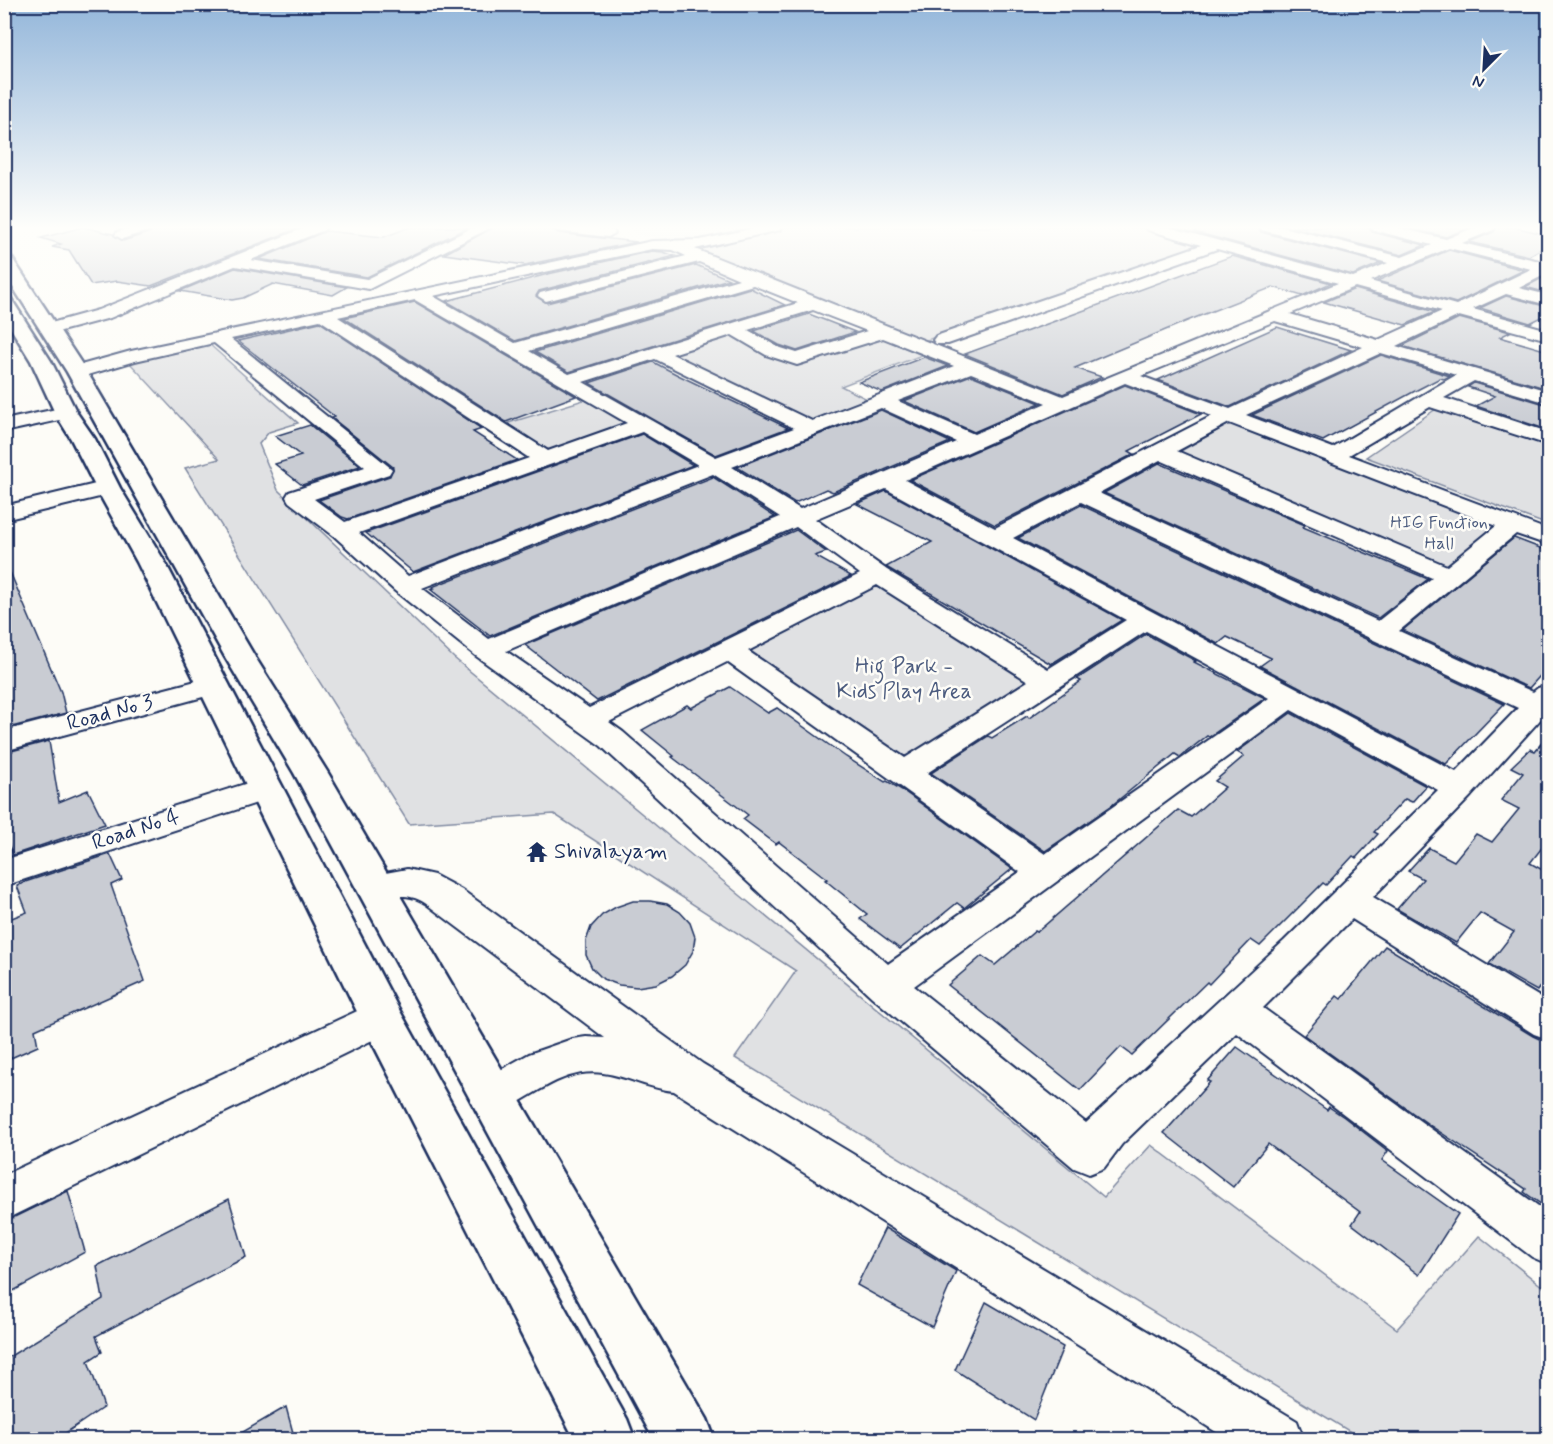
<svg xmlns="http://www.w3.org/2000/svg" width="1553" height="1444" font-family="Mynerve,sans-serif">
<rect width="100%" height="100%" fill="#fdfcf7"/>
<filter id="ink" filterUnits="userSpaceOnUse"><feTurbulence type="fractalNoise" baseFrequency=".0167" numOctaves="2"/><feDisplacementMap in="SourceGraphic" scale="12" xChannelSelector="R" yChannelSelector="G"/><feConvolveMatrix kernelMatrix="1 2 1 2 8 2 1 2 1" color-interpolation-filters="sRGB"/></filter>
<g filter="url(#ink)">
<path fill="#edeeec" d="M632 227H753L704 239 672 240 639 235 629 228Z"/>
<g fill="#e0e1e3" stroke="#7e88a0" stroke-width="1.5">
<path d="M787 227H1138L1202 244 924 341 702 253V249Z"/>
<path d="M736 333 801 364 879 337 922 355 841 386 869 400 813 422 669 353Z"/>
<path d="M209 344 298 423 269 432 259 444 278 490 454 658 1104 1197 1151 1145 1397 1329 1479 1236 1548 1291V1439H1362L735 1058 796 971 554 814 409 824 185 468 219 459 128 361Z"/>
<path d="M590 398 634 424 547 453 505 424Z"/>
<path d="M1436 409 1548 446V525L1366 457Z"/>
<path d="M1231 423 1495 526 1447 566 1177 453Z"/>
<path d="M878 585 1032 681 904 760 744 651Z"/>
</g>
<g fill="#c9ccd3" stroke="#1b2f5e" stroke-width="1.5">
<path d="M83 227 113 234 123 241 151 232 154 227 299 228 151 286 117 281 91 285 69 250 52 247 61 244 41 238Z"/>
<path d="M410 227H469L367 277 259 259 326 231 384 237Z"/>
<path d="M494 227H549L558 233 637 242 525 265 444 254Z"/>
<path d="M1196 227H1258L1261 232 1381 263 1353 275 1195 232Z"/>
<path d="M1291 227H1369L1372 232 1425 245 1402 255Z"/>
<path d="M1404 227H1471L1446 237Z"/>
<path d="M1497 227H1514L1548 235V245L1529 256 1469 242 1494 232Z"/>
<path d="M1449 250 1524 270 1456 303 1377 281Z"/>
<path d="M652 251 663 252 675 256 539 291 536 296 547 303 696 265 729 279 515 341 446 301 548 274Z"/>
<path d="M1232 256 1331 283 1302 296 1273 287 1187 321 1075 368 1102 377 1063 394 965 354Z"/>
<path d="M235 268 347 287 333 295 273 284 243 298 232 300 180 291Z"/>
<path d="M1548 275V293L1525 287Z"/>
<path d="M750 288 785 305 569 372 535 352Z"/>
<path d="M1355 289 1435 312 1405 325 1324 302Z"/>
<path d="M1506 296 1548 307V314L1530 323 1480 308Z"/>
<path d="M415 302 576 396 506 422 344 318Z"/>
<path d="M809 314 855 332 797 351 779 345 754 331Z"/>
<path d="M1459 318 1510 332 1500 337 1548 351V389L1402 346Z"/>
<path d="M320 322 482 429 473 432 517 460 348 519 342 517 319 500 390 476 393 467 332 418 335 417 238 341Z"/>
<path d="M1277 327 1351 350 1230 407 1158 380Z"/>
<path d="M1381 355 1450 376 1444 379 1440 378 1415 391 1323 441 1252 415Z"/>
<path d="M924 357 948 366 882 392 859 382Z"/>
<path d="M653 362 678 375 788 428 716 455 589 383Z"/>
<path d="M971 375 1040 403 974 432 904 401Z"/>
<path d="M1474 383 1548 405V430L1476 406 1495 396 1468 387Z"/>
<path d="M1125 385 1201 414 1129 451 1134 454 995 525 910 480Z"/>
<path d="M881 410 950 442 833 492 826 489 795 503 737 467Z"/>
<path d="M310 425 360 466 302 485 275 464 301 456 275 436Z"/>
<path d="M642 434 693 465 413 572 366 533Z"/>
<path d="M1159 463 1305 525 1303 527 1428 579 1378 618 1104 493Z"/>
<path d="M713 477 775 517 490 636 430 589 434 588 432 587Z"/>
<path d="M886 491 1122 620 1051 664 886 567 932 542 857 504Z"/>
<path d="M1081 505 1504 704 1446 764 1260 666 1271 658 1227 637 1218 644 1018 538Z"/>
<path d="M796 530 826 552 815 556 851 576 597 701 525 645Z"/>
<path d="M1514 538 1548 551V667L1529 688 1403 630Z"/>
<path d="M4 558 61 692 66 713 4 729Z"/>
<path d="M1146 634 1196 661 1194 662 1265 698 1209 737 1207 736 1180 757 1175 754 1111 806 1045 851 931 773 988 736 992 738 1027 716 1029 718 1081 681 1077 679Z"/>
<path d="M730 687 768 713 777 708 846 757 885 782 887 781 902 790 1012 869 964 908 957 903 900 949 860 919 867 914 825 880 827 879 779 842 776 844 743 819 748 815 672 757 674 756 642 730 687 705 691 708Z"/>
<path d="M1291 713 1426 786 1412 802 1405 799 1374 832 1378 834 1356 858 1353 856 1326 885 1323 883 1260 946 1251 940 1209 984 1207 982 1132 1055 1121 1047 1080 1090 948 985 982 956 995 965 1035 931 1037 932 1178 810 1191 817 1225 787 1215 781 1244 756 1237 752Z"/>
<path d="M1548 735V840L1530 863 1548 873V974L1537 991 1489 964 1514 932 1480 913 1456 943 1397 909 1423 879 1408 871 1429 848 1454 861 1476 834 1492 842 1519 809 1501 800 1523 773 1511 767 1530 749 1535 751Z"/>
<path d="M49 741 59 802 88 790 105 824 13 855 4 834V753Z"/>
<path d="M110 854 122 880 111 885 145 981 35 1030 38 1046 4 1061V921L27 912 17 886 25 882Z"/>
<path d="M633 901H650L667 904 680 912 690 923 695 937 693 951 685 965 672 976 656 984 637 987 619 985 603 979 592 968 586 955V941L591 927 602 915 616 907Z"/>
<path d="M1385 946 1533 1036 1548 1043V1209L1524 1192 1526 1189 1431 1126 1304 1035 1337 996 1341 999Z"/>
<path d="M1237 1047 1327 1110 1329 1107 1344 1117 1388 1151 1382 1160 1458 1214 1419 1275 1352 1224 1360 1212 1268 1144 1233 1187 1164 1133 1210 1082 1207 1081Z"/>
<path d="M68 1191 85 1252 4 1296V1222Z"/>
<path d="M229 1199 246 1257 96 1336 102 1352 88 1361 104 1407 55 1440H4V1360L103 1299 97 1266Z"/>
<path d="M885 1228 956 1271 932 1327 857 1285Z"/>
<path d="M986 1302 1063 1347 1034 1420 955 1370Z"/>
<path d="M286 1407 295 1440H229Z"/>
</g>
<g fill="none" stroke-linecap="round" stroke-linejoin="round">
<defs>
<g id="street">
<path d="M132 227H152L150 230 122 239 115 235 117 232Z"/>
<path d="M307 227H326L324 230 251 260 367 279 474 227H492L369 289 235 266 110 318 50 334 44 333 41 329 44 325 98 310Z"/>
<path d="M551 227H591L613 230 615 233 608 237 558 231Z"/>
<path d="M759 227H782L780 230 695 249 1063 396 1338 283 1217 249 948 344H936L933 340 936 336 1201 245 1148 230 1146 227H1168L1353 277 1388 263 1262 230 1260 227H1283L1402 257 1432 245 1373 230 1371 227H1395L1446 239 1476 227H1495L1493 230 1462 243 1544 262 1548 261V273L1519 288 1548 295V305L1506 294 1473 309 1548 330V340L1459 316 1396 346 1548 391V403L1474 381 1444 398 1548 432V445L1430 407 1349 455 1548 530V545L1516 534 1399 631 1533 692 1538 688 1548 685V711L1471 796 1373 897 1548 1002V1039L1534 1034 1352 919 1263 1008 1548 1213V1264L1532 1257 1237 1033 1122 1144 1104 1168 1089 1174 1074 1168 872 997 601 746 476 656 395 591 334 536 289 502 286 497 289 492 365 467 214 343 135 361 77 378 70 376 68 372 70 368 131 351 652 241 700 240ZM1449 248 1531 269 1456 305 1370 281ZM652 249 673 250 686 256 540 293 538 296 546 301 699 262 739 279 515 343 433 296ZM753 285 798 303 569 374 529 351ZM1355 287 1442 311 1378 340 1290 314ZM415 300 627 423 548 451 338 317ZM813 310 867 331 797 353 778 347 748 330ZM320 320 529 458 345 522 314 499 389 474 392 469 231 339ZM1275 321 1363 347 1230 409 1141 376ZM732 335 766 355 797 365 883 338 954 366 812 421 672 354ZM1381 353 1456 375 1333 448 1246 415ZM655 359 794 428 716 457 583 382ZM971 373 1046 403 974 434 898 401ZM1125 383 1212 416 995 528 905 480ZM881 408 956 442 800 509 732 467ZM1229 423 1496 526 1447 566 1177 451ZM642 432 698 465 408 576 359 533ZM1160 460 1432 578 1378 621 1099 493ZM713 474 780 517 489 639 422 588ZM886 489 1126 620 1048 669 887 570 815 519ZM1081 502 1518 708 1456 772 1013 538ZM796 527 860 574 589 708 506 651ZM877 585 1028 681 905 758 748 651ZM1146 631 1269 698 1045 854 927 773ZM727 662 1020 872 888 964 623 732 609 722ZM1291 710 1438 790 1284 941 1086 1123 914 986Z"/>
<path d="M66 407 73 409 76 413 73 417 4 432V420Z"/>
<path d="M108 481 116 483 119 488 116 493 4 520V506Z"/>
<path d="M215 676 225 679 229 685 225 691 4 751V731Z"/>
<path d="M267 777 278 780 283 788 278 796 4 886V860Z"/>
<path d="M407 869 434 875 462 890 703 1064 1297 1421 1304 1440H1229L674 1091C651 1089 627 1076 603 1073 560 1067 530 1101 492 1115L477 1109 471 1096 477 1083 529 1054 572 1039 586 1037 605 1038 425 903C401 888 388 903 364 895L358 886 364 877Z"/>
<path d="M381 1000 395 1005 401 1017 395 1029 4 1220V1175Z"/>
</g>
<g id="highway">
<path d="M4 254 10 255 87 372 255 657 328 773 707 1419 715 1440H654L294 773 225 657 67 372 4 273Z"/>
<path d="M4 296 10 297 51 361 77 413 95 439 120 488 165 562 396 1004 627 1419 635 1440H575L366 1030 137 562 96 488 71 439 55 413 31 361 4 317Z"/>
</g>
</defs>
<use href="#street" stroke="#1b2f5e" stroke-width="4"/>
<use href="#highway" stroke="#1b2f5e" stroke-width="5"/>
<use href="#street" fill="#fdfcf7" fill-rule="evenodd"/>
<use href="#highway" fill="#fdfcf7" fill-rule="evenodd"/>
</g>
</g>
<linearGradient id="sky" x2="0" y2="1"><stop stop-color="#93b6da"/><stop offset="0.53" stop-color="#fefefb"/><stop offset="1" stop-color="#fefefb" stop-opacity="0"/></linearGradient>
<rect width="1553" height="429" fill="url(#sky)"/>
<defs>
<symbol id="temple-bare" viewBox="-9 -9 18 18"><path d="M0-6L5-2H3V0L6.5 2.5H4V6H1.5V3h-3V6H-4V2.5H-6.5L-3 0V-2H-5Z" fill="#1b2f5e" stroke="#fdfcf7" stroke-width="2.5" paint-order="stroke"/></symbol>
</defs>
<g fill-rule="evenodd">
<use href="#temple-bare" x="522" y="837" width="30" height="30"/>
</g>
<g text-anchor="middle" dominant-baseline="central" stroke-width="5" stroke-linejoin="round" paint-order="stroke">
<g font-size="18" fill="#4c5c7f" stroke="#fdfcf7">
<text x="1439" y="523">HIG Function<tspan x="1439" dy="21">Hall</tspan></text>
</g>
<g font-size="22" fill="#4c5c7f" stroke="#fdfcf7">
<text x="904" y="667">Hig Park -<tspan x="904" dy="25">Kids Play Area</tspan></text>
</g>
<g font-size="22" fill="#1b2f5e" stroke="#fdfcf7">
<text transform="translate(110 713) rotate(-15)">Road No 3</text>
<text transform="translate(136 830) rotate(-18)">Road No 4</text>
</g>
<g font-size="22" fill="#1b2f5e" stroke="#fdfcf7" text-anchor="start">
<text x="554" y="852">Shivalayam</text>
</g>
</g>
<rect width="1553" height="1444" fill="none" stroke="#fdfcf7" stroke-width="24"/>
<rect x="12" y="12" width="1529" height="1420" fill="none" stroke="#1b2f5e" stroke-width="2" filter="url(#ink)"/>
<g transform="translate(1484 69) rotate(204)" stroke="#fdfcf7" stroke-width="4.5" paint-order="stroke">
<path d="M0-4.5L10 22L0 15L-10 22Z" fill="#1b2f5e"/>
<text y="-9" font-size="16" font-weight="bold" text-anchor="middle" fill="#1b2f5e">N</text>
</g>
</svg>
